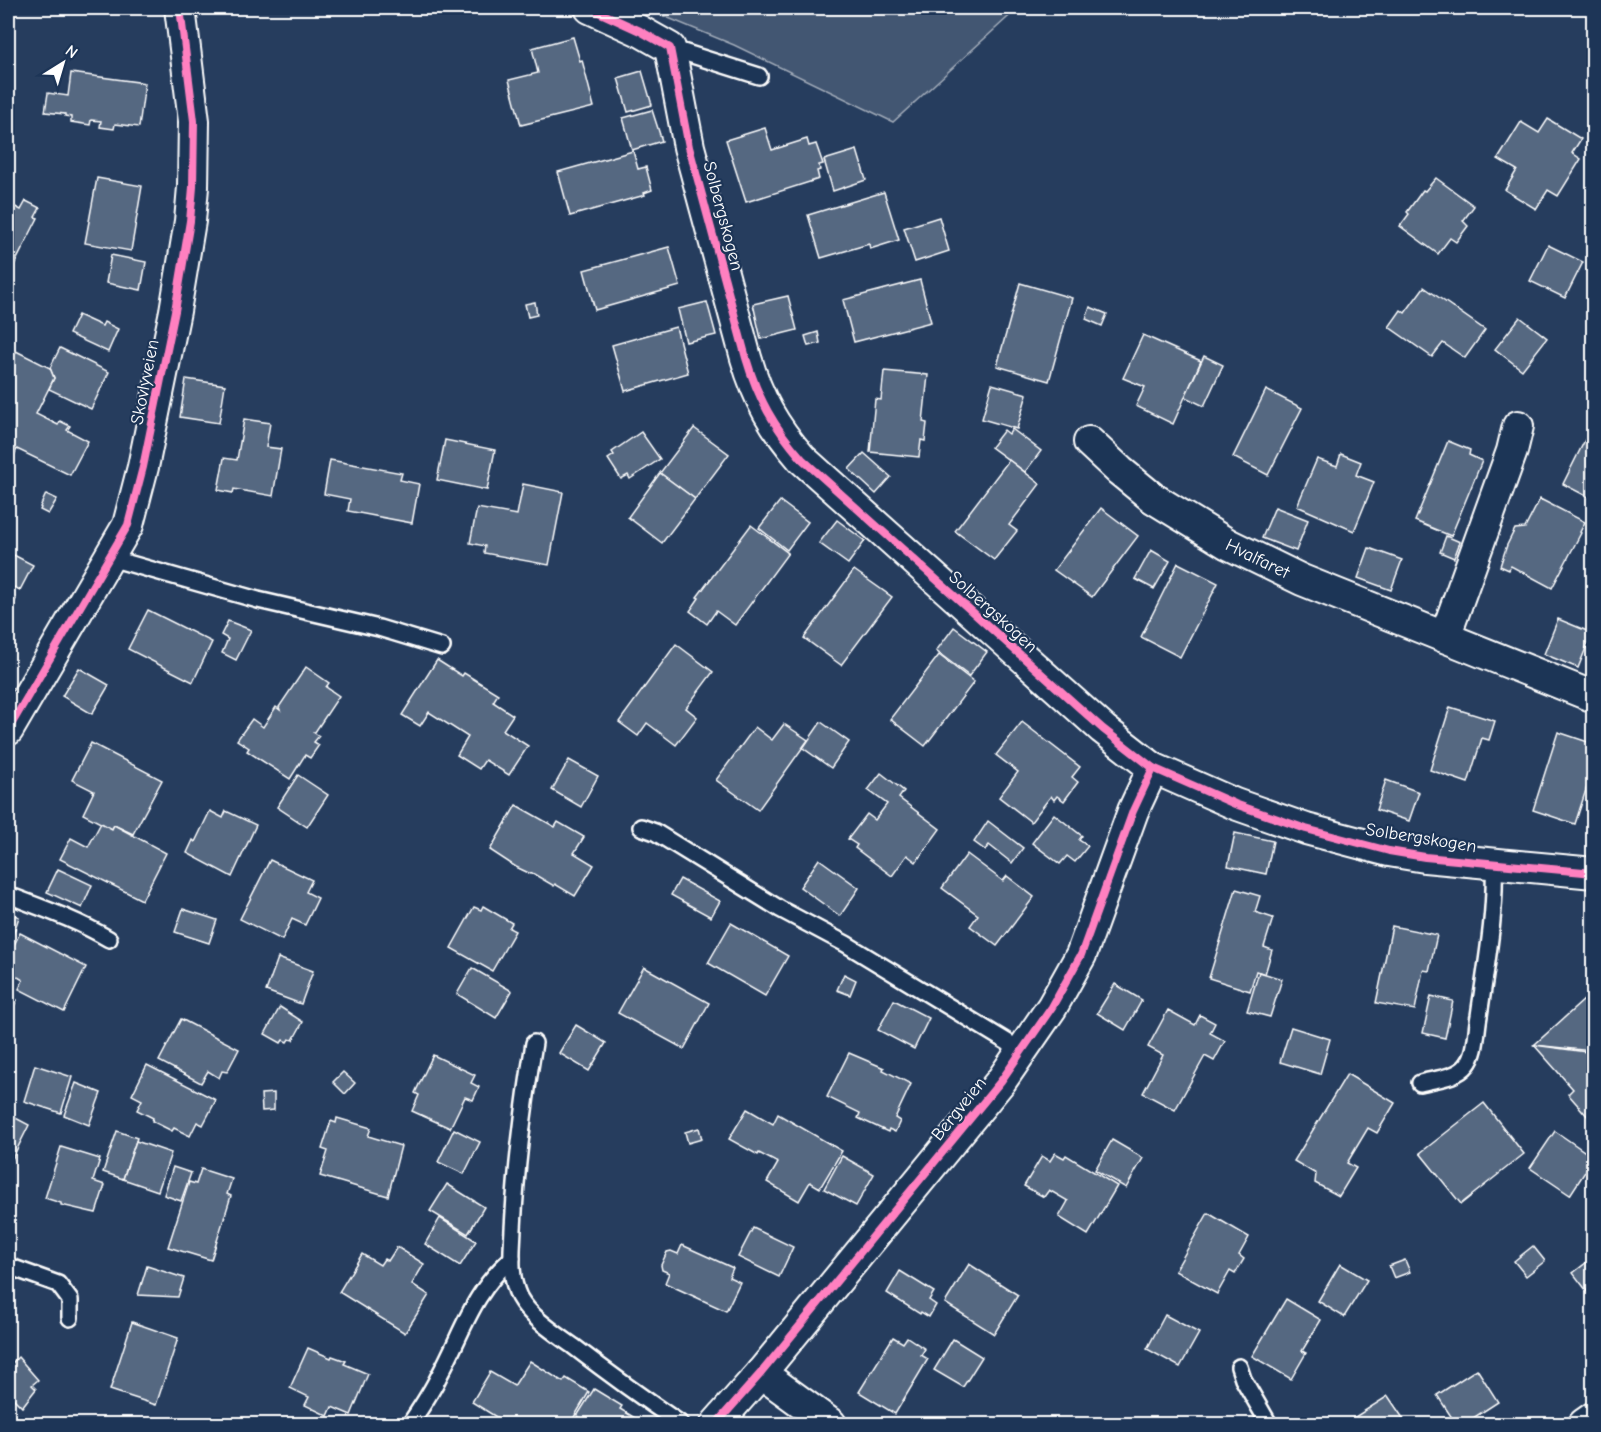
<svg xmlns="http://www.w3.org/2000/svg" width="1601" height="1432" font-family="'Comic Neue',sans-serif">
<rect width="100%" height="100%" fill="#263d5e"/>
<filter id="ink" filterUnits="userSpaceOnUse"><feTurbulence type="fractalNoise" baseFrequency=".0167" numOctaves="2"/><feDisplacementMap in="SourceGraphic" scale="12" xChannelSelector="R" yChannelSelector="G"/><feConvolveMatrix kernelMatrix="1 2 1 2 8 2 1 2 1" color-interpolation-filters="sRGB"/></filter>
<g filter="url(#ink)">
<path fill="#425672" stroke="#a0aab8" stroke-width="1.5" d="M644 8H1018L893 122 734 45Z"/>
<g fill="#556781" stroke="#fff" stroke-width="1.5">
<path d="M573 37 580 61 582 60 594 107 521 125 509 80 538 73 532 48Z"/>
<path d="M642 71 652 105 628 112 618 78Z"/>
<path d="M71 73 145 83 139 127 115 124 114 129 100 127 101 121 91 120 90 125 71 122V117L65 116V114L45 112 48 93 68 96Z"/>
<path d="M652 110 662 141 632 150 623 118Z"/>
<path d="M1548 119 1581 139 1572 153 1581 159 1558 196 1548 190 1536 209 1505 190 1517 170 1498 159 1521 122 1539 133Z"/>
<path d="M765 128 772 150 807 139 809 146 816 144 823 164 819 165 820 170 817 171 819 179 746 202 726 140Z"/>
<path d="M857 150 866 180 833 191 824 160Z"/>
<path d="M633 151 638 169 646 167 652 190 644 193 645 195 570 216 558 172Z"/>
<path d="M97 178 142 186 131 251 85 243Z"/>
<path d="M1436 178 1474 206 1463 221 1468 226 1456 242 1450 238 1438 254 1400 226 1409 214 1407 212 1423 190 1425 191Z"/>
<path d="M884 192 899 240 870 249 869 244 821 258 808 215Z"/>
<path d="M26 201 40 208 35 217 38 218 8 277V203L21 210Z"/>
<path d="M939 217 949 251 915 262 904 228Z"/>
<path d="M1548 245 1583 262 1565 298 1530 281Z"/>
<path d="M669 247 680 286 595 310 584 270Z"/>
<path d="M111 255 146 262 141 290 106 283Z"/>
<path d="M920 280 931 322 854 342 843 300Z"/>
<path d="M1020 283 1072 298 1049 381 997 366Z"/>
<path d="M1424 287 1485 330 1465 358 1443 343 1432 357 1389 327 1401 310 1405 313Z"/>
<path d="M788 296 797 330 761 339 753 304Z"/>
<path d="M535 302 537 315 528 317 525 304Z"/>
<path d="M707 302 716 335 686 342 678 309Z"/>
<path d="M1090 307 1107 314 1102 326 1086 319Z"/>
<path d="M78 315 102 326 104 322 118 329 108 352 69 334Z"/>
<path d="M1520 317 1547 338 1522 370 1495 349Z"/>
<path d="M676 327 688 373 625 391 612 345Z"/>
<path d="M818 332 820 343 808 346 805 336Z"/>
<path d="M1143 335 1201 361 1173 424 1136 406 1145 387 1123 378Z"/>
<path d="M60 348 109 372 91 409 49 389 54 378 50 368Z"/>
<path d="M16 351 50 368 54 378 36 414 58 425 60 421 70 426 67 430 88 441 70 475 17 449 8 469V367Z"/>
<path d="M1204 356 1223 365 1204 406 1185 397Z"/>
<path d="M884 371 928 375 923 422 927 423 925 441 921 440 919 457 870 452 875 399 881 400Z"/>
<path d="M186 379 225 385 219 423 180 417Z"/>
<path d="M992 384 1027 394 1017 429 982 419Z"/>
<path d="M1266 390 1302 408 1268 475 1233 457Z"/>
<path d="M244 419 270 423 266 447 281 449 273 496 234 489 233 493 218 490 224 458 237 460Z"/>
<path d="M694 428 729 454 695 499 660 473Z"/>
<path d="M1012 429 1041 451 1025 472 991 447 1004 430 1009 434Z"/>
<path d="M641 432 660 459 630 479 628 475 621 479 608 459 614 455 612 452Z"/>
<path d="M1586 438 1594 441V500L1563 484Z"/>
<path d="M445 440 495 450 487 490 437 480Z"/>
<path d="M1448 441 1470 450 1469 455 1482 461 1451 536 1415 521Z"/>
<path d="M864 453 891 477 876 494 849 469Z"/>
<path d="M1341 454 1361 462 1356 475 1374 482 1354 531 1297 506 1317 459 1337 466Z"/>
<path d="M330 460 402 473 400 480 419 484 412 523 348 511 350 499 324 494Z"/>
<path d="M1009 460 1040 484 1009 525 1017 531 994 560 955 531Z"/>
<path d="M660 473 695 499 662 543 628 517Z"/>
<path d="M523 484 563 492 549 565 484 553 485 546 470 543 477 508 517 515Z"/>
<path d="M46 494 57 499 48 514 40 510 41 508 40 507Z"/>
<path d="M1540 499 1585 522 1580 532 1581 533 1552 588 1511 566 1509 570 1500 566 1507 545 1515 529 1525 528Z"/>
<path d="M780 501 808 522 787 550 759 528Z"/>
<path d="M1275 507 1308 520 1296 551 1262 538Z"/>
<path d="M1101 508 1138 536 1092 597 1054 570Z"/>
<path d="M837 520 865 541 848 564 819 543Z"/>
<path d="M751 525 788 553 735 625 716 611 707 624 690 611 699 598 697 597Z"/>
<path d="M1446 536 1460 542 1454 558 1440 552Z"/>
<path d="M1369 548 1402 560 1391 590 1358 578Z"/>
<path d="M1151 550 1170 561 1154 589 1135 579Z"/>
<path d="M8 552 33 565 20 590 14 587 9 595 16 599 9 613 8 612Z"/>
<path d="M1178 563 1218 583 1180 657 1141 637Z"/>
<path d="M854 570 892 597 841 665 804 638Z"/>
<path d="M148 610 212 642 193 682 128 649Z"/>
<path d="M1558 619 1592 633 1578 668 1544 654Z"/>
<path d="M228 621 251 630 236 660 222 653 228 639 221 635Z"/>
<path d="M954 627 987 652 969 676 936 651Z"/>
<path d="M676 644 713 672 686 708 697 717 676 745 647 723 638 736 619 722Z"/>
<path d="M939 655 974 682 925 746 890 719Z"/>
<path d="M437 660 462 676 464 673 498 694 493 702 513 715 503 730 528 746 509 775 485 760 479 769 457 755 468 737 429 712 420 726 402 715Z"/>
<path d="M306 667 329 683 326 687 339 696 315 732H313L319 736 314 742 319 745 310 758 305 755 290 779 247 751 249 748 237 740 252 719 263 727 276 707 280 710 279 707Z"/>
<path d="M79 668 109 685 92 714 62 696Z"/>
<path d="M1450 707 1495 721 1489 740 1482 738 1468 783 1430 770Z"/>
<path d="M821 722 849 742 831 768 803 748Z"/>
<path d="M1022 722 1080 767 1072 777 1078 782 1064 801 1057 796 1054 800 1051 796 1031 822 999 797 1018 772 996 755Z"/>
<path d="M784 724 808 740 758 810 716 780 755 727 772 740Z"/>
<path d="M1558 732 1594 744V765L1575 824 1533 810Z"/>
<path d="M91 743 162 780 133 834 114 825 112 829 83 814 94 791 72 780Z"/>
<path d="M569 760 598 776 581 807 552 790Z"/>
<path d="M881 773 904 791 899 798 940 829 916 862 907 855 892 876 855 848 857 845 848 839 867 814 875 820 887 804 868 790Z"/>
<path d="M298 775 328 795 307 827 277 807Z"/>
<path d="M1386 780 1419 792 1409 821 1376 810Z"/>
<path d="M516 805 555 827 558 822 584 837 574 853 594 865 575 896 555 884 554 886 532 873 531 874 516 867 490 850Z"/>
<path d="M210 811 223 818 226 811 256 825 232 877 187 853 193 840 195 842Z"/>
<path d="M1054 814 1082 836 1079 840 1088 846 1075 862 1067 856 1060 864 1032 843Z"/>
<path d="M988 821 1023 848 1012 863 989 845 985 850 974 842Z"/>
<path d="M101 823 112 829 114 825 166 853 142 900 60 859 71 838 88 847Z"/>
<path d="M1235 833 1273 841 1266 874 1228 866Z"/>
<path d="M967 854 1003 881 1007 876 1034 897 997 946 970 926 978 915 942 888Z"/>
<path d="M819 859 859 888 840 916 800 887Z"/>
<path d="M270 860 312 880 306 892 318 898 305 925 292 919 282 940 240 919Z"/>
<path d="M58 869 92 885 82 908 47 892Z"/>
<path d="M680 879 720 901 711 917 671 895Z"/>
<path d="M1236 889 1260 896 1255 912 1273 918 1264 947 1272 950 1265 974 1256 971 1250 991 1209 978Z"/>
<path d="M483 906 512 923 509 928 515 931 492 971 451 948 474 907 481 910Z"/>
<path d="M183 909 217 920 209 943 175 932Z"/>
<path d="M8 912 19 917 13 935 8 933Z"/>
<path d="M731 923 788 956 765 996 708 963Z"/>
<path d="M1392 926 1437 935 1429 971 1423 970 1415 1010 1376 1003Z"/>
<path d="M20 933 86 967 64 1012 19 989 23 980 8 971V957Z"/>
<path d="M278 958 313 971 301 1004 266 991Z"/>
<path d="M644 967 709 1003 684 1049 618 1013Z"/>
<path d="M472 968 512 991 496 1018 457 994Z"/>
<path d="M1259 972 1282 979 1270 1017 1247 1011Z"/>
<path d="M844 974 856 980 850 995 837 990Z"/>
<path d="M1115 984 1142 1000 1125 1030 1097 1013Z"/>
<path d="M1594 991 1592 1051 1534 1045Z"/>
<path d="M8 995 17 1000 9 1016 8 1015Z"/>
<path d="M1431 996 1453 1001 1445 1038 1423 1033Z"/>
<path d="M894 1000 929 1018 914 1049 878 1030Z"/>
<path d="M280 1007 303 1022 293 1040 289 1039 287 1042 283 1040 281 1043 265 1034Z"/>
<path d="M1168 1010 1195 1025 1200 1015 1215 1023 1210 1033 1225 1041 1214 1061 1205 1056 1175 1110 1143 1093 1163 1055 1148 1047Z"/>
<path d="M181 1019 239 1049 227 1072 222 1071 219 1078 208 1071 201 1083 159 1061Z"/>
<path d="M576 1025 606 1043 589 1071 559 1053Z"/>
<path d="M1291 1027 1330 1039 1320 1074 1280 1062Z"/>
<path d="M1534 1045 1594 1053V1115L1589 1118 1568 1094 1573 1089Z"/>
<path d="M849 1053 884 1068 883 1070 911 1084 895 1118 900 1121 895 1132 889 1129 888 1132 858 1118 860 1113 827 1097Z"/>
<path d="M433 1055 475 1075 471 1083 479 1087 473 1100 465 1097 450 1128 412 1111 419 1095 415 1093Z"/>
<path d="M35 1065 72 1077 61 1113 24 1101Z"/>
<path d="M147 1065 216 1100 203 1125 197 1122 190 1136 174 1128 172 1131 152 1121 153 1118 137 1110 142 1100 132 1095Z"/>
<path d="M343 1072 355 1083 345 1094 333 1082Z"/>
<path d="M1347 1074 1395 1103 1377 1133 1368 1128 1347 1163 1356 1168 1339 1196 1315 1183 1316 1174 1294 1161Z"/>
<path d="M76 1083 101 1093 89 1125 64 1115Z"/>
<path d="M274 1093V1110L262 1111 261 1094Z"/>
<path d="M1484 1103 1524 1154 1461 1204 1420 1153Z"/>
<path d="M747 1109 773 1124 778 1114 842 1151 820 1188 810 1182 799 1201 767 1182 778 1163 759 1153 758 1155 729 1139Z"/>
<path d="M8 1114 29 1125 11 1161 8 1160Z"/>
<path d="M337 1118 371 1128 368 1136 401 1146 388 1196 320 1176 328 1151 322 1149 331 1121 336 1123Z"/>
<path d="M699 1128 702 1139 688 1143 685 1132Z"/>
<path d="M454 1129 480 1142 464 1174 438 1162Z"/>
<path d="M117 1131 137 1138 123 1179 103 1172Z"/>
<path d="M1555 1131 1594 1158 1570 1195 1530 1168Z"/>
<path d="M1112 1140 1143 1158 1126 1188 1095 1170Z"/>
<path d="M136 1141 171 1153 158 1191 123 1179Z"/>
<path d="M61 1147 100 1159 93 1181 105 1185 96 1213 61 1205V1203L45 1198Z"/>
<path d="M1055 1153 1064 1158 1066 1155 1117 1186 1088 1235 1059 1217 1068 1201 1049 1190 1044 1197 1024 1186 1042 1156 1050 1161Z"/>
<path d="M842 1156 874 1174 856 1206 824 1189Z"/>
<path d="M173 1167 191 1173 181 1201 164 1195Z"/>
<path d="M201 1169 232 1179 227 1194 231 1196 211 1260 168 1247 189 1182 196 1184Z"/>
<path d="M447 1184 484 1207 468 1234 430 1211Z"/>
<path d="M1208 1213 1249 1237 1239 1255 1244 1259 1235 1274 1230 1271 1217 1294 1175 1271Z"/>
<path d="M440 1218 476 1241 460 1266 425 1244Z"/>
<path d="M753 1228 793 1247 779 1277 738 1257Z"/>
<path d="M682 1245 733 1268 729 1277 740 1282 726 1311 665 1283 669 1273 662 1270 661 1265 667 1252 671 1251 678 1254Z"/>
<path d="M1533 1246 1545 1261 1526 1276 1514 1261Z"/>
<path d="M397 1247 424 1264 412 1284 429 1295 405 1333 339 1292 362 1254 380 1265 384 1259 388 1261Z"/>
<path d="M1591 1259 1594 1262V1297L1591 1294 1590 1295 1573 1273Z"/>
<path d="M1405 1260 1410 1272 1394 1278 1389 1266Z"/>
<path d="M969 1264 1018 1295 994 1334 945 1303Z"/>
<path d="M1340 1264 1367 1280 1344 1317 1318 1301Z"/>
<path d="M147 1266 184 1278 178 1297 138 1295Z"/>
<path d="M900 1271 934 1292 929 1300 936 1305 929 1317 921 1312 920 1314 887 1293Z"/>
<path d="M1286 1299 1321 1320 1302 1351 1306 1353 1291 1379 1252 1356Z"/>
<path d="M1165 1315 1199 1333 1180 1367 1147 1349Z"/>
<path d="M132 1322 178 1338 156 1405 110 1390Z"/>
<path d="M893 1337 903 1343 907 1337 925 1349 921 1355 928 1359 895 1414 859 1392Z"/>
<path d="M953 1339 982 1357 963 1387 934 1370Z"/>
<path d="M308 1348 331 1358 332 1356 346 1361 344 1364 368 1374 351 1415 332 1407 328 1416 305 1405 309 1397 290 1388Z"/>
<path d="M18 1357 38 1380 32 1385 36 1389 22 1407 8 1393V1367Z"/>
<path d="M530 1361 563 1382 566 1378 589 1392 570 1424H523L519 1422 520 1420H501L472 1402 490 1372 514 1386Z"/>
<path d="M1477 1369 1498 1402 1464 1424H1456L1437 1395Z"/>
<path d="M594 1389 622 1406 620 1409 645 1424H591L577 1416Z"/>
<path d="M1388 1396 1407 1424H1344Z"/>
</g>
<g fill="none" stroke-linecap="round" stroke-linejoin="round">
<defs>
<g id="service">
<path d="M670 48 759 76"/>
<path d="M110 558 258 600 379 628 442 647"/>
<path d="M641 827 655 832 780 909 846 944 1022 1051"/>
<path d="M8 895C42 908 77 920 109 939"/>
<path d="M534 1043C524 1104 516 1167 513 1229 512 1252 509 1276 519 1297 530 1317 555 1333 573 1346 608 1373 644 1399 681 1424"/>
<path d="M1420 1083C1434 1079 1457 1078 1467 1065 1477 1053 1476 1031 1479 1016 1486 966 1496 914 1494 864"/>
<path d="M8 1266 58 1284 70 1300V1318"/>
<path d="M1239 1367 1243 1379 1269 1424"/>
<path d="M410 1424C420 1409 431 1393 439 1376 464 1330 471 1295 512 1258"/>
</g>
<g id="minor">
<path d="M590 8 640 31 670 48 689 147 746 358C758 399 774 427 802 459L1103 729 1153 768 1235 804 1306 829 1389 851 1425 857 1594 873"/>
<path id="s1" d="M1089 442 1120 471 1153 498 1228 544 1302 580 1594 697"/>
<path d="M1445 637 1512 451 1518 426"/>
<path d="M8 730 128 525 143 467 175 311 190 221 193 187 194 121 180 8"/>
<path d="M761 1373 831 1424"/>
<path d="M716 1424 761 1373 1001 1081 1052 1007 1081 955 1133 811 1153 768"/>
<path d="M1584 1424 1594 1417"/>
</g>
</defs>
<use href="#service" stroke="#fff" stroke-width="20"/>
<use href="#minor" stroke="#fff" stroke-width="34"/>
<use href="#service" stroke="#1d3557" stroke-width="15"/>
<use href="#minor" stroke="#1d3557" stroke-width="30"/>
<defs>
<g id="cycleway">
<path d="M590 8 640 31 670 48 689 147 746 358C758 399 774 427 802 459L1103 729 1153 768 1235 804 1306 829 1389 851 1425 857 1594 873"/>
<path d="M8 730 128 525 143 467 175 311 190 221 193 187 194 121 180 8"/>
<path d="M716 1424 761 1373 1001 1081 1052 1007 1081 955 1133 811 1153 768"/>
</g>
</defs>
<use href="#cycleway" stroke="#1d3557" stroke-width="11"/>
<use href="#cycleway" stroke="#ff80c0" stroke-width="8"/>
</g>
</g>
<g text-anchor="middle" dominant-baseline="central" stroke-width="4.5" stroke-linejoin="round" paint-order="stroke">
<g font-size="18" fill="#fff" stroke="#1d3557">
<text transform="translate(723 216) rotate(75)">Solbergskogen</text>
<text transform="translate(145 382) rotate(-79)">Skovlyveien</text>
<text stroke="none"><textPath href="#s1" startOffset="206">Hvalfaret</textPath></text>
<text transform="translate(993 612) rotate(42)">Solbergskogen</text>
<text transform="translate(1421 838) rotate(9)">Solbergskogen</text>
<text transform="translate(959 1109) rotate(-51)">Bergveien</text>
</g>
</g>
<rect width="1601" height="1432" fill="none" stroke="#1d3557" stroke-width="30"/>
<rect x="15" y="15" width="1571" height="1402" fill="none" stroke="#fff" stroke-width="2" filter="url(#ink)"/>
<g transform="translate(63 63) rotate(37)" stroke="#1d3557" stroke-width="4.5" paint-order="stroke">
<path d="M0-4.5L10 22L0 15L-10 22Z" fill="#ffffff"/>
<text y="-9" font-size="16" font-weight="bold" text-anchor="middle" fill="#ffffff">N</text>
</g>
</svg>
